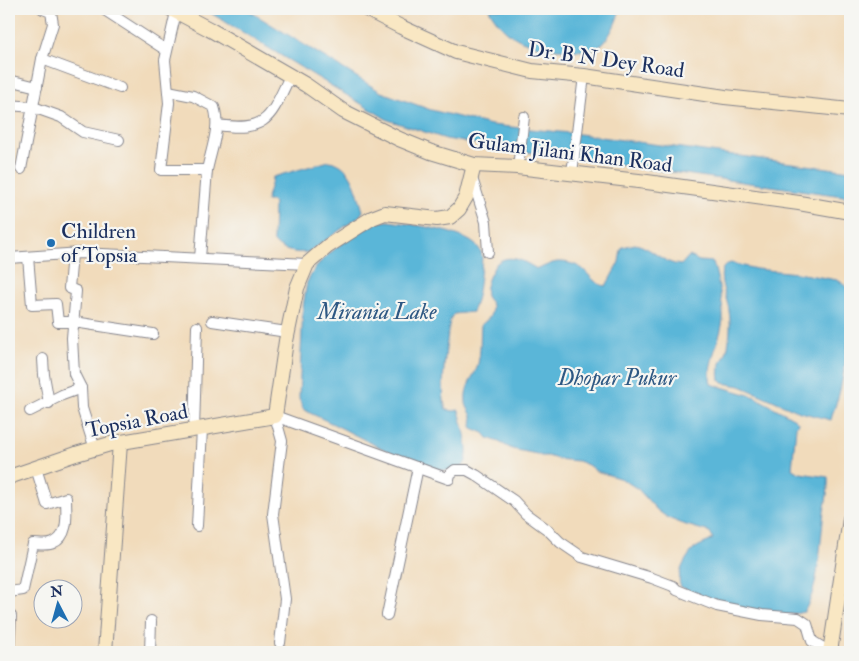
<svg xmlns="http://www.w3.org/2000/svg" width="859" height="661" font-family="'IM FELL Double Pica',serif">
<rect width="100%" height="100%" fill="#f6f6f2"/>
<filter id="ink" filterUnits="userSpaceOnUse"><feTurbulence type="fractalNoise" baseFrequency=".02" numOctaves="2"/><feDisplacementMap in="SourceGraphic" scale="10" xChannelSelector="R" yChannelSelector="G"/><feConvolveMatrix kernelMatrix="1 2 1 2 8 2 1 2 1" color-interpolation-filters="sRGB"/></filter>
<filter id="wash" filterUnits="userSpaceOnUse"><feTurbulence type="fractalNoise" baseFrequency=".0096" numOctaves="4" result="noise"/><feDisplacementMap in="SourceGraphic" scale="20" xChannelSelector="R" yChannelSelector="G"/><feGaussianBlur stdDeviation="1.12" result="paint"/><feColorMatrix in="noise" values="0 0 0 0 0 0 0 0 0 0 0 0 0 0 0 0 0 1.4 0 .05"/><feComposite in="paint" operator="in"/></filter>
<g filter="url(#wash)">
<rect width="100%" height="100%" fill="#f1dbbb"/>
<g fill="#5ab6d8" stroke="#3a729b">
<path d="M204 9H246L381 92 431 110 491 125 579 134 850 171V197L527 152 446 139 388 120Z"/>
<path d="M489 9H620C617 22 607 45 593 50 585 52 575 50 567 50 532 47 507 42 489 9Z"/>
<path d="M329 161C353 164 357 192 363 211L360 216 309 252C297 254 279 251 273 240L274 204 272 201H266L273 177Z"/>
<path d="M388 221C408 224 473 231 481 252 483 258 481 268 480 275 479 287 477 301 472 312L454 314 450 320C447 341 439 390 446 409L453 411 459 410C462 423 471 450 465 463 452 488 372 443 355 435 340 427 325 420 310 413L303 409 299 398 303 307 307 282 314 270 324 258 341 244 376 222Z"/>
<path d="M635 244C652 247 662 264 681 265L689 256 699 261 713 262C717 275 724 307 723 319 721 339 706 365 711 384L753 396 795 419 798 422 796 427 792 469 800 473 828 477C829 488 826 501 824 512 820 542 820 586 804 612L787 615 723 606 681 587C675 576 686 557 694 549 699 545 707 543 713 539L710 532 683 524 668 518 657 510 638 489 622 479 596 471 588 465 578 461 557 459 548 456H541L537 454 512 449 499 442 488 438 484 433 472 428C472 425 473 420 472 416 470 411 466 407 466 402 464 385 475 377 478 364 481 352 480 337 481 324 487 321 491 317 492 309 493 302 488 301 486 296 484 289 488 278 491 273 493 270 494 266 497 263 511 252 526 263 537 269 545 267 553 261 561 262 568 262 578 265 584 270 591 277 596 285 606 286L619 262 621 250 623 247Z"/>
<path d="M731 263 756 269 797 273 837 280C844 283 849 289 850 297 853 320 845 367 840 390 838 400 833 410 831 420L800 412 740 386 723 383 720 380C717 362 725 361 728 346 730 335 731 323 729 311 728 298 711 267 731 263Z"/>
</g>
</g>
<g filter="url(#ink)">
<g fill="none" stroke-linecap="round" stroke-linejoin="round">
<defs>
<g id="street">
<path d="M103 9 166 50"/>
<path d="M176 12 165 60 169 103 161 170H207L200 258"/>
<path d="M42 59 120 88"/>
<path d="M9 80 37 87"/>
<path d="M168 91 193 96 214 107C221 127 211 150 207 170"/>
<path d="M9 105 33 107 61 117 83 132 119 140"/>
<path d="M217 125C268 132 270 118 290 76"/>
<path d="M519 159 524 117"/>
<path d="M21 169 42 59 53 24 51 12 43 9"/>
<path d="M572 173 584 76"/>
<path d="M471 175 486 222 488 252"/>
<path d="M72 254 69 288 76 291 72 338 74 374 81 388 82 408 95 449"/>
<path d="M28 257 32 305 56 304 58 322H74L153 334"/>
<path d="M9 258 81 253 307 264"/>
<path d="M212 321 287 332"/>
<path d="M43 359 44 375 49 403"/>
<path d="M30 411 62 395 81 388"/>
<path d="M275 416 449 479 450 474 455 470H467L476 475 514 501 526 514 548 530 560 542 582 557 652 578 673 586 677 590 717 606 762 615 798 618 807 624 812 641 830 652"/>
<path d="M275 416 282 441 273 514 285 599 280 643"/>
<path d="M194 430 197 327"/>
<path d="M197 526 202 429"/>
<path d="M9 592 23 590 33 544C38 544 48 546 53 543 70 536 66 512 66 498L47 504 36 468"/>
<path d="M387 615 418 467"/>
<path d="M9 652 11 616"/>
<path d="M150 652 151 621"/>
</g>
<g id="secondary">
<path d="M171 9 209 29 306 85 343 111 399 139 431 152 474 165 517 167 647 182 799 203 850 212"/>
<path d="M366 9 401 27 456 52 532 71 584 76 725 97 850 110"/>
<path d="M9 477 76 454 110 444 275 416 286 341 297 288 307 264 328 246 372 218 385 213 437 219 450 217 459 209 466 197 474 165"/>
<path d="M105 652 120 443"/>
<path d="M830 652 850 519"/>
</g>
</defs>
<use href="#street" stroke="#86858c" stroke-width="12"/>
<use href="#secondary" stroke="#86858c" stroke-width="16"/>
<use href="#street" stroke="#fff" stroke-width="10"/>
<use href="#secondary" stroke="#f9e7c3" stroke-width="14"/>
</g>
</g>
<circle fill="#1f6fb2" stroke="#f6f6f2" stroke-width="2" cx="51" cy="243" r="5"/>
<g text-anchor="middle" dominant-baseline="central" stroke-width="4.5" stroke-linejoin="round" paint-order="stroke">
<g font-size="21" fill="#1b2f5e" stroke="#f6f6f2">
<text transform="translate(606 60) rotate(8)">Dr. B N Dey Road</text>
<text transform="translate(570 153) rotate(7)">Gulam Jilani Khan Road</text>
<text transform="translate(137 421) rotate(-11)">Topsia Road</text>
</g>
<g font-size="21" fill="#1b2f5e" stroke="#f6f6f2" text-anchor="start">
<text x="61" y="231">Children<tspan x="61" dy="24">of Topsia</tspan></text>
</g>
<g font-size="22" font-style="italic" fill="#2e5883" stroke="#f6f6f2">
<text x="377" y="312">Mirania Lake</text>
<text x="617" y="378">Dhopar Pukur</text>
</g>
</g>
<rect width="859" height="661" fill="none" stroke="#f6f6f2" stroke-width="30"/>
<g transform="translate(58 604) rotate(354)"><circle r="24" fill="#f6f6f2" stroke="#9ea6b7"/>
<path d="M0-4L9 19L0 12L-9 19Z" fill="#1f6fb2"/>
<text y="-8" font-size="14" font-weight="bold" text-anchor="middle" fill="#1b2f5e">N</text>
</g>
</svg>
